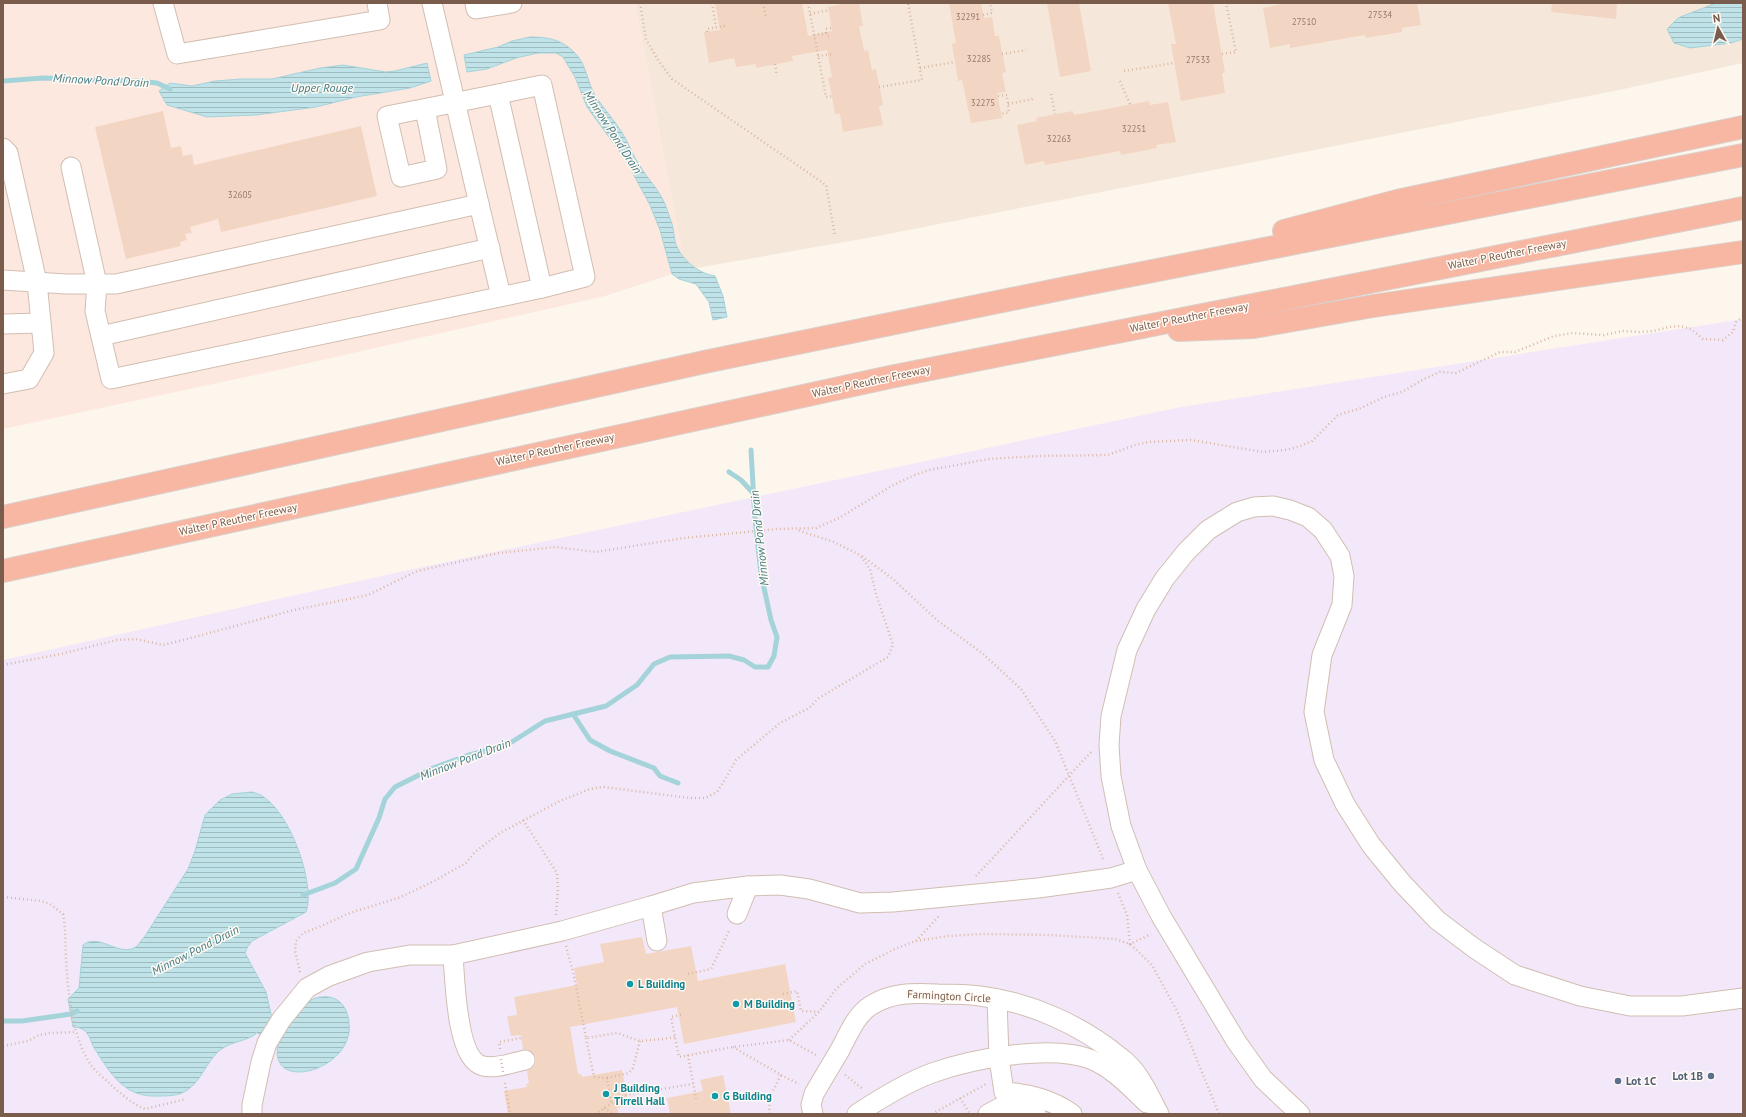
<svg xmlns="http://www.w3.org/2000/svg" width="1746" height="1117" font-family="'PT Sans',sans-serif">
<defs>
<pattern id="water-rules" width="6" height="5" patternUnits="userSpaceOnUse"><rect width="6" height="5" fill="#bfe3e8"/><path d="M0 2.5h6" fill="none" stroke="#a0bbbe"/></pattern>
</defs>
<rect width="100%" height="100%" fill="#fdf6ec"/>
<path fill="#f5e8da" d="M635 3H1743V63L1619 90 873 237 685 270Z"/>
<path fill="#fde8e0" d="M3 3H635L685 270 605 296 278 370 3 429Z"/>
<path fill="#f3e8fa" d="M1743 319V1114H3V660L418 568 1181 407Z"/>
<g fill="url(#water-rules)" stroke="#a5d3da">
<path d="M1716 3H1743V39L1731 43 1690 48 1674 43 1667 29 1678 18Z"/>
<path d="M530 37C547 37 561 39 574 52 587 64 587 83 596 97 605 110 615 121 623 134 629 144 633 156 640 166 648 179 659 190 665 204 667 210 670 218 672 224 674 230 674 236 675 242 681 259 697 273 715 276L723 296 727 317 713 320 709 302 696 284 679 279 672 274 660 230 650 205 625 159 587 107 575 77 563 57 556 53H538L516 58 487 69 467 72 464 55 498 47 512 41Z"/>
<path d="M427 63 431 81 410 88 356 97 316 107 256 115 207 117 167 105 159 91 170 83 192 86 215 81 241 79H272L320 68 343 65 386 72 395 71Z"/>
<path d="M251 792C285 795 317 883 306 912L252 941 248 946 245 953 266 992 271 1014 289 1026C294 1018 303 1007 311 1000 314 998 319 997 322 997 338 995 348 1007 349 1023 355 1070 268 1094 278 1045L256 1032V1034C241 1044 228 1040 214 1056 204 1068 198 1086 182 1093 175 1096 166 1096 158 1096 124 1098 110 1073 93 1046 91 1041 89 1034 84 1030 81 1028 77 1027 73 1027L68 999 79 988 83 945C99 932 121 959 137 946 140 943 142 939 145 936L188 869 195 851 205 815 220 800 232 794Z"/>
</g>
<g fill="none" stroke-linecap="round" stroke-linejoin="round">
<g stroke="#a5d3da" stroke-width="5">
<path d="M3 81 43 78 135 81 157 83 170 89"/>
<path d="M729 472 741 480 753 493"/>
<path d="M573 714 590 740 610 751 654 768 660 776 678 783"/>
<path d="M303 895 335 883 356 869 379 818 385 799 395 787 433 768 469 755 507 745 545 721 606 706 637 685 654 664 670 657 729 656 744 660 755 667H768L774 656 777 637 771 620 761 574 755 519 751 450"/>
<path d="M3 1021H22L71 1014 77 1011"/>
</g>
</g>
<g fill="#f3d5c3">
<path d="M715 3H802L808 36 832 31 828 7 847 3H859L863 26H859L864 51 868 50 872 70 876 69 883 105 879 106 883 125 843 132 840 114H835L832 96 828 78 832 77 827 50 792 56 793 61 756 68V64L736 67 734 58 709 63 704 32 720 30Z"/>
<path d="M949 3H981L984 18 992 17 995 36H999L1006 72 1002 73 1006 92 997 93 1002 118 971 123 962 80 958 81 952 44 956 43Z"/>
<path d="M1047 3H1079L1091 71 1060 77Z"/>
<path d="M1168 3H1213L1225 73H1222L1225 93 1181 101 1171 44H1176Z"/>
<path d="M1282 3H1417L1421 25 1402 28V32L1366 38 1365 35 1290 48V44L1270 48 1263 8 1282 4Z"/>
<path d="M1552 3H1617L1616 19 1551 12Z"/>
<path d="M1149 101 1150 105 1168 102 1176 142 1156 145 1157 148 1121 155 1120 151 1045 165 1044 161 1025 165 1017 125 1037 121 1036 118 1073 111 1074 115Z"/>
<path d="M163 111 171 148 181 146 183 156 192 154 194 165 361 126 377 196 221 232 218 219 190 227 192 233 185 234 187 240 180 242 181 246 126 259 95 127Z"/>
<path d="M642 937 646 954 691 946 698 981 785 964 796 1022 684 1044 677 1007 570 1027 578 1074H581L582 1077 622 1070 629 1106 617 1108 619 1114H508L504 1091 527 1087 526 1084 529 1083 527 1071 532 1068 536 1063V1058L533 1053 528 1050 523 1049 521 1035 511 1036 507 1016 517 1015 514 997 577 985 574 968 604 962 600 944Z"/>
<path d="M723 1075 731 1114H670L667 1098 703 1091 700 1080Z"/>
</g>
<g fill="none" stroke-linecap="round" stroke-linejoin="round">
<defs>
<g id="minor">
<path d="M163 3 177 54 380 20 377 3"/>
<path d="M475 3 476 9 512 3"/>
<path d="M498 94 542 85 585 277 542 288"/>
<path d="M3 148 8 153 37 282 44 353 29 379 3 384"/>
<path d="M71 167 97 284 95 311 111 379 542 288 498 94 387 116 401 177 437 169 425 109"/>
<path d="M479 204 501 296"/>
<path d="M3 280 66 284H116L479 204 432 3"/>
<path d="M3 324 41 323"/>
<path d="M101 336 490 248"/>
<path d="M651 906 657 941"/>
<path d="M737 914 748 886"/>
<path d="M453 955C455 979 456 1060 483 1066 496 1069 512 1063 525 1060"/>
<path d="M997 999 999 1058 1004 1092C1027 1093 1053 1100 1072 1114"/>
<path d="M252 1114V1105L261 1062 267 1043 281 1020 307 988 329 976 368 962 410 955H453L562 931 651 906 693 893 748 886 780 885 809 889 860 903 893 902 1038 888 1111 878 1137 870"/>
<path d="M813 1114 811 1105 814 1094C822 1080 831 1065 840 1050 848 1035 856 1015 870 1006 892 992 913 993 938 994 952 994 966 994 980 996 1030 1002 1081 1025 1120 1057 1139 1071 1148 1093 1159 1114"/>
<path d="M857 1114C881 1098 905 1083 932 1073 971 1059 1051 1044 1090 1059 1113 1068 1130 1087 1147 1103"/>
<path d="M988 1114 1005 1105 1036 1114"/>
<path d="M1300 1114 1263 1079 1236 1041 1161 916 1137 870 1121 826 1111 776 1109 745 1111 716 1127 650 1146 609 1165 578 1186 552 1208 530 1237 512 1254 507 1273 506 1290 510 1308 517 1323 530 1340 556 1344 576 1342 605 1322 655 1314 712 1324 760 1345 804 1371 845 1402 883 1437 920 1474 948 1515 975 1580 996 1630 1006H1682L1743 998"/>
</g>
<g id="highway">
<path d="M1284 231 1397 201 1743 127"/>
<path d="M1179 330 1254 327 1373 306 1743 252"/>
<path d="M3 517 709 361 1066 288 1743 155"/>
<path d="M3 571 890 377 1743 208"/>
</g>
</defs>
<use href="#minor" stroke="#d1beb0" stroke-width="21"/>
<use href="#highway" stroke="#dad1cd" stroke-width="24"/>
<g stroke="#d9b8a5" stroke-width="2.5" stroke-dasharray="1 3" stroke-linecap="butt">
<path d="M640 3 646 39 658 60 672 79 826 185 835 236"/>
<path d="M712 3 716 27"/>
<path d="M763 3 766 17"/>
<path d="M808 3 826 97 832 96"/>
<path d="M810 14 829 10"/>
<path d="M983 15 992 13 990 3"/>
<path d="M707 32V29L724 26 725 28"/>
<path d="M826 33V29L832 28"/>
<path d="M826 33 827 36H829"/>
<path d="M814 35 826 33"/>
<path d="M1002 54 1026 50"/>
<path d="M1222 54 1236 52 1226 3"/>
<path d="M818 56 833 54"/>
<path d="M775 64 777 76"/>
<path d="M920 68 955 62"/>
<path d="M1124 71 1174 63"/>
<path d="M1120 81 1130 104"/>
<path d="M879 87 922 80 908 3"/>
<path d="M1051 94 1055 114"/>
<path d="M998 96 1007 95 1009 112 1001 114"/>
<path d="M1008 104 1032 99 1034 97"/>
<path d="M862 556 893 579 938 621 982 653 1021 689 1055 741 1104 861"/>
<path d="M3 665 61 654 117 640 136 639 163 645 187 639 294 610 368 595 417 571 499 553 555 547 596 552 684 538 777 529 816 528 839 518 895 484 915 475 929 470 989 459 1039 456 1108 455 1135 445 1148 442 1191 440 1263 452 1285 450 1298 447 1312 441 1338 415 1361 408 1384 397 1402 392 1424 379 1440 372 1456 373 1500 352H1515L1554 336 1573 333 1604 335 1622 331 1639 332 1654 331 1669 327 1680 326 1691 329 1703 339 1723 340 1733 332 1736 322 1743 317"/>
<path d="M523 820 557 873 558 888 556 916"/>
<path d="M976 876 1092 751"/>
<path d="M1118 893 1127 915 1130 944 1151 934"/>
<path d="M3 897 41 901 50 904 63 914C66 929 65 943 66 959 68 991 72 1038 91 1065 96 1072 104 1078 110 1084 120 1093 132 1104 145 1109L186 1099"/>
<path d="M916 941 940 915"/>
<path d="M566 946 574 976 586 1038 617 1033 640 1041 663 1039 675 1037"/>
<path d="M300 972 295 951 296 941 303 933 319 927 350 913 401 897 434 881 466 863 475 852 500 833 560 801 590 789 603 787 690 798H705L717 792 724 781 736 760 780 723 809 708 819 698 888 657 893 645 876 594 870 569 860 555 834 542 797 530"/>
<path d="M688 974 711 969 730 929"/>
<path d="M783 994 797 991 801 1011 819 1012"/>
<path d="M681 1015 671 1017 679 1057 733 1047 789 1040 816 1055"/>
<path d="M586 1038 594 1077 607 1078 611 1103"/>
<path d="M789 1040 819 1012 836 989 865 964 897 948 916 941 948 936 982 934 1050 935 1115 939 1130 944 1152 965 1177 1011 1219 1114"/>
<path d="M3 1046 28 1041 39 1035 50 1033 76 1032"/>
<path d="M733 1047 781 1075 770 1096 769 1114"/>
<path d="M500 1049 499 1042 521 1038"/>
<path d="M688 1055 696 1099"/>
<path d="M781 1075 799 1084"/>
<path d="M845 1075 863 1089"/>
<path d="M607 1078 629 1073 633 1068 640 1041"/>
<path d="M505 1083 510 1114"/>
<path d="M960 1098 970 1114"/>
<path d="M604 1108 613 1114"/>
<path d="M595 1114 625 1095 693 1084"/>
<path d="M932 1114 986 1084"/>
</g>
<use href="#minor" stroke="#fff" stroke-width="19"/>
<use href="#highway" stroke="#f7b7a3" stroke-width="22"/>
<path stroke="#d9b8a5" stroke-width="2.5" stroke-dasharray="1 3" stroke-linecap="butt" d="M501 1059 503 1072"/>
</g>
<g fill="#0f9aa8" stroke="#fffaf3" stroke-width="1.5">
<circle cx="630" cy="984" r="4"/>
<circle cx="736" cy="1004" r="4"/>
<circle cx="606" cy="1094" r="4"/>
<circle cx="715" cy="1096" r="4"/>
</g>
<g fill="#5c6f8a" stroke="#fffaf3" stroke-width="1.5">
<circle cx="1711" cy="1076" r="4"/>
<circle cx="1618" cy="1081" r="4"/>
</g>
<g text-anchor="middle" dominant-baseline="central" stroke-width="3" stroke-linejoin="round" paint-order="stroke">
<g font-size="9" fill="#987a6a">
<text x="1380" y="14">27534</text>
<text x="968" y="16">32291</text>
<text x="1304" y="21">27510</text>
<text x="979" y="58">32285</text>
<text x="1198" y="59">27533</text>
<text x="983" y="102">32275</text>
<text x="1134" y="128">32251</text>
<text x="1059" y="138">32263</text>
<text x="240" y="194">32605</text>
</g>
<g font-size="11" fill="#7a5c4d" stroke="#fffaf3">
<text transform="translate(1507 254) rotate(-11)">Walter P Reuther Freeway</text>
<text transform="translate(1189 317) rotate(-11)">Walter P Reuther Freeway</text>
<text transform="translate(871 381) rotate(-12)">Walter P Reuther Freeway</text>
<text transform="translate(555 449) rotate(-12)">Walter P Reuther Freeway</text>
<text transform="translate(238 519) rotate(-12)">Walter P Reuther Freeway</text>
<text transform="translate(949 996) rotate(3)">Farmington Circle</text>
</g>
<g font-size="11" font-weight="bold" fill="#0d838f" stroke="#fffaf3" text-anchor="start">
<text x="638" y="984">L Building</text>
<text x="744" y="1004">M Building</text>
<text x="614" y="1088">J Building<tspan x="614" dy="13">Tirrell Hall</tspan></text>
<text x="723" y="1096">G Building</text>
</g>
<g font-size="11" font-weight="bold" fill="#4e5e75" stroke="#fffaf3" text-anchor="end">
<text x="1703" y="1076">Lot 1B</text>
<text x="1626" y="1081" text-anchor="start">Lot 1C</text>
</g>
<g font-size="12" font-style="italic" fill="#437c86" stroke="#fffaf3">
<text transform="translate(101 80) rotate(3)">Minnow Pond Drain</text>
<text x="322" y="87">Upper Rouge</text>
<text transform="translate(613 132) rotate(57)">Minnow Pond Drain</text>
<text transform="translate(759 538) rotate(-96)">Minnow Pond Drain</text>
<text transform="translate(465 759) rotate(-21)">Minnow Pond Drain</text>
<text transform="translate(195 950) rotate(-27)">Minnow Pond Drain</text>
</g>
</g>
<rect width="1746" height="1117" fill="none" stroke="#7a5c4d" stroke-width="8"/>
<g transform="translate(1718 28) rotate(352)" stroke="#fffaf3" stroke-width="3" paint-order="stroke">
<path d="M0-3L7 15L0 10L-7 15Z" fill="#7a5c4d"/>
<text y="-6" font-size="11" font-weight="bold" text-anchor="middle" fill="#7a5c4d">N</text>
</g>
</svg>
